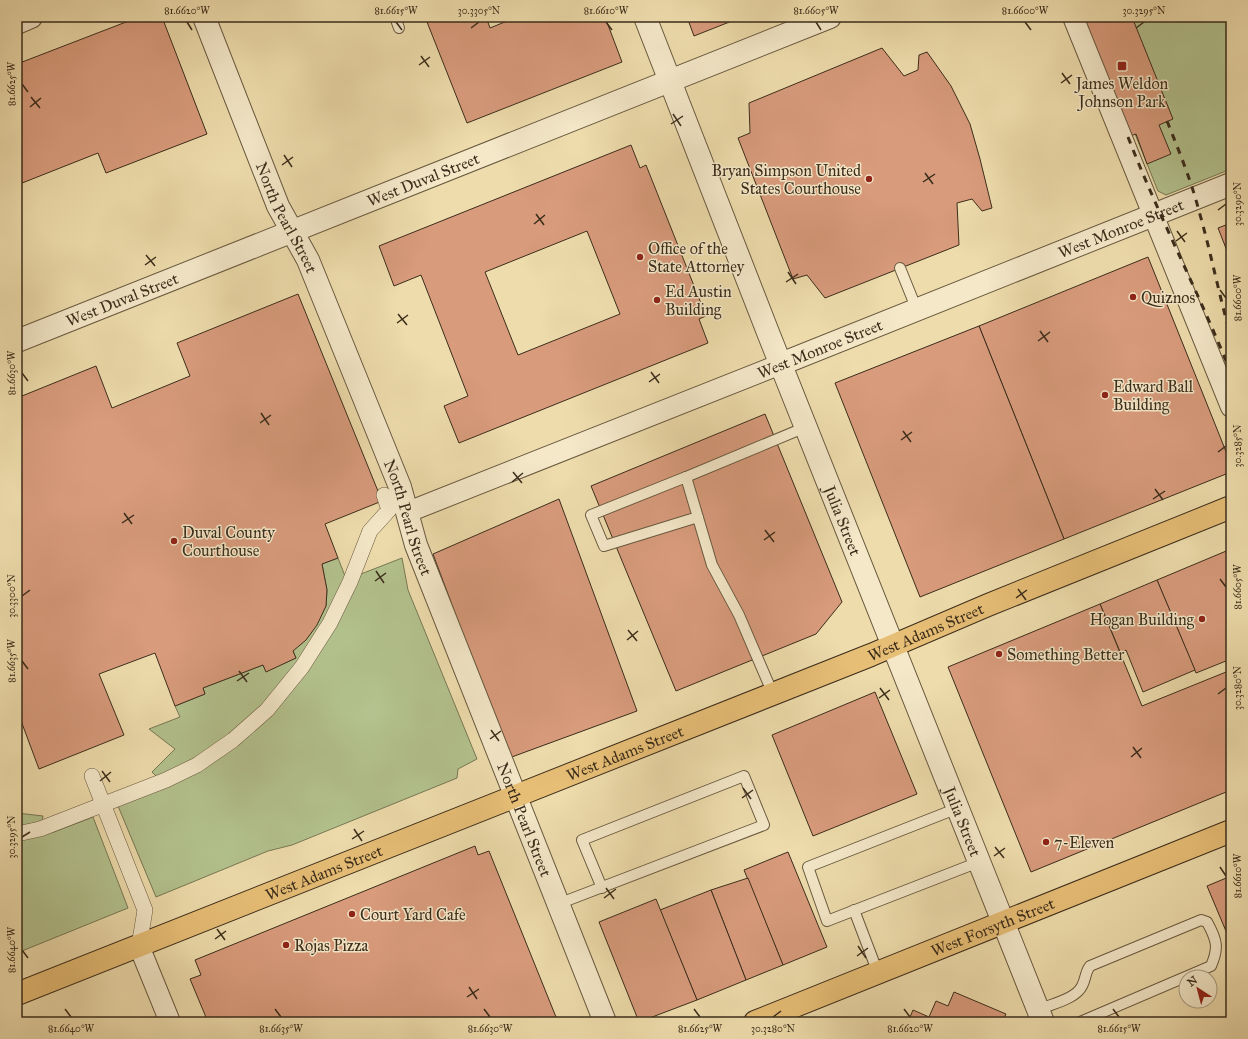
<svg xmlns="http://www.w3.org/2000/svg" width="1248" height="1039" font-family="'IM FELL Great Primer',serif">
<rect width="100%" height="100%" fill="#eedcac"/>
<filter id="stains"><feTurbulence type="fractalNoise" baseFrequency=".005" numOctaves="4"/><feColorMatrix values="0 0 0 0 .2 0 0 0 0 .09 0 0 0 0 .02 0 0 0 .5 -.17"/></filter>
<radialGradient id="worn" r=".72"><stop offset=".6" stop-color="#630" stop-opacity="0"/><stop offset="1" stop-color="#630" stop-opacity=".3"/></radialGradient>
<g fill="#b3c28e" stroke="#777854">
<path d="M1088 17H1231V169L1166 195 1158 191Z"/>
<path d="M338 558 345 576C336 595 329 618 317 637 276 701 227 743 158 778L152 772 175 749 149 729 180 717 175 706 205 694 203 688 263 665 266 671 296 658 293 651 326 606 327 590 322 564Z"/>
<path d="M402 558 408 590 477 759 458 769 457 778 292 845 268 851 156 897 118 806 232 748 336 625 361 574Z"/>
<path d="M17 813 43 816 42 822 17 829Z"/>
<path d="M93 817 128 908 17 953V840L54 832Z"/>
</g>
<g fill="#d89b7c" stroke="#3b2d1b" fill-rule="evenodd">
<path d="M139 17H162L207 134 106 173 98 153 17 185V64Z"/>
<path d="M440 17H486L490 28 517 17H605L622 62 467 123 427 22Z"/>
<path d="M687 17H742L694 36Z"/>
<path d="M1073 17H1132L1173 119 1159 125 1171 154 1147 164 1136 134 1122 139Z"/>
<path d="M882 48 904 76 918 70 919 55 927 52 951 86 970 124 980 159 992 208 982 211 972 199 957 203 959 245 825 298 807 275 793 279 738 138 750 133 749 103Z"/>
<path d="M631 145 640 168 646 165 706 316 699 319 708 343 459 443 444 406 468 396 421 275 394 286 379 246ZM587 231 620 314 518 355 485 272Z"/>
<path d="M1231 223V261L1218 228Z"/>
<path d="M1148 257 1231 464V472L1064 539 979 326Z"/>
<path d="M298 294 382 501 325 524 338 558 322 564 327 590 326 606 317 625 306 640 293 651 296 658 266 672 263 665 203 688 205 694 175 706 155 653 99 674 124 735 39 769 17 710V398L96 366 112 408 190 376 177 343Z"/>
<path d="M979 326 1064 539 920 597 835 383Z"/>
<path d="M765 414 842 602 816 634 676 691 591 486Z"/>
<path d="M559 499 637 711 509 758 433 554Z"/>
<path d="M1231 549V659L1196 673 1157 580Z"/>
<path d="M1157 580 1195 670 1143 692 1126 650 1121 654 1100 604Z"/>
<path d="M1100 604 1142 706 1231 670V790L1031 872 948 667Z"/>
<path d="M875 692 917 794 813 836 772 735Z"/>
<path d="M475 846 478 855 489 851 558 1022H208L190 979 201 975 195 960Z"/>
<path d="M788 852 827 947 783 965 744 870Z"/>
<path d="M1231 876V943L1207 886Z"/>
<path d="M748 878 783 965 746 980 711 890Z"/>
<path d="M711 890 746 980 697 1000 660 910Z"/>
<path d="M656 899 697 1000 639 1022 599 922Z"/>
<path d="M954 992 1006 1014 1002 1022H908L913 1010 929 1017 936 1001 948 1006Z"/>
</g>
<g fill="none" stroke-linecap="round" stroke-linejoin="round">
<defs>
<g id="service">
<path d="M395 17 399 28"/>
<path d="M900 268 917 310"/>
<path d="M686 477 806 427"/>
<path d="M698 517 604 546 591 515 686 477 712 565 739 615 773 694"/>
<path d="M958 808 808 867 827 921 979 862"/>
<path d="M558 904 764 825 744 776 582 840 602 888"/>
<path d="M854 910 878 973"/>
<path d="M1038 1010C1051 1004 1076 999 1082 986 1086 979 1085 972 1090 966L1201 920 1207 922C1217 940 1219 948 1211 966L1080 1022"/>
</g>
<g id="pedestrian">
<path d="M92 776 145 910 139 946"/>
<path d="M17 834 40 829 166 780 197 765 233 740 267 710 302 667 330 623 350 582 370 531 389 510 384 495"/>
</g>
<g id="minor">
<path d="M1073 17 1231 407"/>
<path d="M408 512 781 364"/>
<path d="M139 946 170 1022"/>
</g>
<g id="tertiary">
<path id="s1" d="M204 17 278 206 308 260 400 487 416 545 605 1022"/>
<path id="s2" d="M645 17 769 335 1043 1022"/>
<path d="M17 23 31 17"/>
<path id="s3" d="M17 341 830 17"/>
<path id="s4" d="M781 364 1231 184"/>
</g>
<g id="primary">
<path id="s5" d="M17 994 871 655 988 605 1231 507"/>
<path id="s6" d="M755 1022 1231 831"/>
</g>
</defs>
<use href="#service" stroke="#68593f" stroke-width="12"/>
<use href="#pedestrian" stroke="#68593f" stroke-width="16"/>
<use href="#minor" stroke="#68593f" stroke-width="22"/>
<use href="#tertiary" stroke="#68593f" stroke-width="24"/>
<use href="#primary" stroke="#3b2d1b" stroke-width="24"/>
<use href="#service" stroke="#f4e8c9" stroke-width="10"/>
<use href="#pedestrian" stroke="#f4e8c9" stroke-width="15"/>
<use href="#minor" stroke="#f4e8c9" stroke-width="20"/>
<use href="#tertiary" stroke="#f4e8c9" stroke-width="22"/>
<use href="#primary" stroke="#e7be76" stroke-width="22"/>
<g stroke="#3b2d1b" stroke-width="3" stroke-dasharray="7 7" stroke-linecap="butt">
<path d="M1167 121C1179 151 1191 180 1199 211 1211 253 1219 295 1231 337"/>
<path d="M1128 137C1159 217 1199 293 1231 373"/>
</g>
</g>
<path fill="none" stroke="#3b2d1b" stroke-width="1.5" d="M187 22 192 30M396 22 402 30M606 22 612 30M816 22 821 30M1025 22 1031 30M471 28 479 22M1136 28 1144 22M421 56 429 67M419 65 430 57M1062 73 1070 84M1061 83 1072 75M22 84 28 92M31 97 40 108M30 107 41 98M673 114 681 126M671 124 683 116M284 155 292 167M282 165 293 157M925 173 933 184M923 182 935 174M1218 210 1226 204M536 214 544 225M534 224 545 215M1177 231 1185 242M1176 241 1187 233M146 255 155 266M145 265 156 257M788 272 796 284M786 282 798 274M1220 290 1226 298M398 314 407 325M397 323 408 315M1040 331 1048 342M1038 341 1050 332M651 372 659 383M22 373 28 381M649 382 660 374M261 413 269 425M260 423 271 415M903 431 911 442M901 440 912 432M1218 452 1226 446M513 472 522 483M512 482 523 473M1155 489 1163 500M1153 499 1165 491M124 513 132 524M122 523 134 515M765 530 774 542M764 540 775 532M376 571 384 583M1220 579 1226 587M375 581 386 573M1018 589 1026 600M22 596 30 590M1016 598 1027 590M628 630 637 641M627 640 638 631M22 661 28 669M239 671 247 682M237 681 249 673M880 688 889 700M1218 694 1226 688M879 698 890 690M491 730 499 741M490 739 501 731M1133 747 1141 758M1131 757 1142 748M102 771 110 782M100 781 111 772M743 788 751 799M742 798 753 790M354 829 362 841M22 837 30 832M352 839 364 831M995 847 1004 858M994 856 1005 848M1220 867 1226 876M606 888 614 899M604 898 616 889M217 929 225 940M215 939 226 931M858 946 866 958M22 950 28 958M857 956 868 948M469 987 477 999M467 997 479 989M65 1009 71 1017M275 1009 281 1017M484 1009 490 1017M694 1009 700 1017M904 1009 910 1017M1113 1009 1119 1017M773 1017 781 1011"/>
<g fill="#8f2418" stroke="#f4e8c9" stroke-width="1.5">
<rect x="1117" y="61" width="10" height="10" rx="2"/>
<circle cx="869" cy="179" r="4"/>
<circle cx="640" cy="257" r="4"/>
<circle cx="1133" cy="297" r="4"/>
<circle cx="657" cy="300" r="4"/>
<circle cx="1105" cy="395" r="4"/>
<circle cx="174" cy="541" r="4"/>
<circle cx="1202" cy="619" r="4"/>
<circle cx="999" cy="654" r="4"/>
<circle cx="1046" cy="842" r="4"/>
<circle cx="352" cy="914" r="4"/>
<circle cx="286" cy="945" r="4"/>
</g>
<g text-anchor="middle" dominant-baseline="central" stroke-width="3" stroke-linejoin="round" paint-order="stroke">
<g font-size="16" fill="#3b2d1b" stroke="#f4e8c9" text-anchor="start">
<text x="1122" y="83" text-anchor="middle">James Weldon<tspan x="1122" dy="18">Johnson Park</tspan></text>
<text x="861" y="170" text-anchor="end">Bryan Simpson United<tspan x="861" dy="18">States Courthouse</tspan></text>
<text x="648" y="248">Office of the<tspan x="648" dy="18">State Attorney</tspan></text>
<text x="665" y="291">Ed Austin<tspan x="665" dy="18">Building</tspan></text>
<text x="1141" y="297">Quiznos</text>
<text x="1113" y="386">Edward Ball<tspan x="1113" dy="18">Building</tspan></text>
<text x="182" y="532">Duval County<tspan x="182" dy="18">Courthouse</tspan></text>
<text x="1194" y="619" text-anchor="end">Hogan Building</text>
<text x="1007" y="654">Something Better</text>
<text x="1054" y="842">7-Eleven</text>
<text x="360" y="914">Court Yard Cafe</text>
<text x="294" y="945">Rojas Pizza</text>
</g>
<g font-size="16" fill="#3b2d1b" stroke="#f4e8c9">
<text stroke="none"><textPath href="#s3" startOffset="437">West Duval Street</textPath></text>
<text stroke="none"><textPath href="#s1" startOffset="217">North Pearl Street</textPath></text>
<text stroke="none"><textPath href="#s4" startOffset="366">West Monroe Street</textPath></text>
<text stroke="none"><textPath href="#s3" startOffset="113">West Duval Street</textPath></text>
<text transform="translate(820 349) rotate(-22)">West Monroe Street</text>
<text stroke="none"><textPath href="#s1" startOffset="541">North Pearl Street</textPath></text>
<text stroke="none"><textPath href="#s2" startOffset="541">Julia Street</textPath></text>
<text stroke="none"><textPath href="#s5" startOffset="978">West Adams Street</textPath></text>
<text stroke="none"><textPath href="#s5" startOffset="654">West Adams Street</textPath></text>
<text stroke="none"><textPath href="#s1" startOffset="865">North Pearl Street</textPath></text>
<text stroke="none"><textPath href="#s2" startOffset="865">Julia Street</textPath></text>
<text stroke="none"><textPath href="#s5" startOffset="330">West Adams Street</textPath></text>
<text stroke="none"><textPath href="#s6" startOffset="256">West Forsyth Street</textPath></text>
</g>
</g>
<rect width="1248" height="1039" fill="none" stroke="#eedcac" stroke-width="44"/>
<g transform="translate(1198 989) rotate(324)"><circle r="19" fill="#f4e8c9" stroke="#aa9d83"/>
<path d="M0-3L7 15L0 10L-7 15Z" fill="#8f2418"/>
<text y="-6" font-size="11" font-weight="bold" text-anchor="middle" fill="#3b2d1b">N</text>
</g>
<rect x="22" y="22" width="1204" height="995" fill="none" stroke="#3b2d1b" stroke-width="1.5"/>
<g font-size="10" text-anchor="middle" fill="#3b2d1b">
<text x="187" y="14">81.6620°W</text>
<text x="396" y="14">81.6615°W</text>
<text x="479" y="14">30.3305°N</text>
<text x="606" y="14">81.6610°W</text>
<text x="816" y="14">81.6605°W</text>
<text x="1025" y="14">81.6600°W</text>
<text x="1144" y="14">30.3295°N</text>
<text transform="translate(11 84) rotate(-90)" y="4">81.6625°W</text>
<text transform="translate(1237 204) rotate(-90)" y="4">30.3290°N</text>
<text transform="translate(1237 298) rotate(-90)" y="4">81.6600°W</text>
<text transform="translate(11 373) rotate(-90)" y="4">81.6630°W</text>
<text transform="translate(1237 446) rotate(-90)" y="4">30.3285°N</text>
<text transform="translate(1237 587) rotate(-90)" y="4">81.6605°W</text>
<text transform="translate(11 596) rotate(-90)" y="4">30.3300°N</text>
<text transform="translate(11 661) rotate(-90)" y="4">81.6635°W</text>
<text transform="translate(1237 688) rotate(-90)" y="4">30.3280°N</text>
<text transform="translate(11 837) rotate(-90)" y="4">30.3295°N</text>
<text transform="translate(1237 876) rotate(-90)" y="4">81.6610°W</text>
<text transform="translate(11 950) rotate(-90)" y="4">81.6640°W</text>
<text x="71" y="1032">81.6640°W</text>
<text x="281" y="1032">81.6635°W</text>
<text x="490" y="1032">81.6630°W</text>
<text x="700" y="1032">81.6625°W</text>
<text x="773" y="1032">30.3280°N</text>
<text x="910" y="1032">81.6620°W</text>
<text x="1119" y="1032">81.6615°W</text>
</g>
<rect width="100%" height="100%" filter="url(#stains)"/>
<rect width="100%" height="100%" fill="url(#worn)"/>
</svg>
